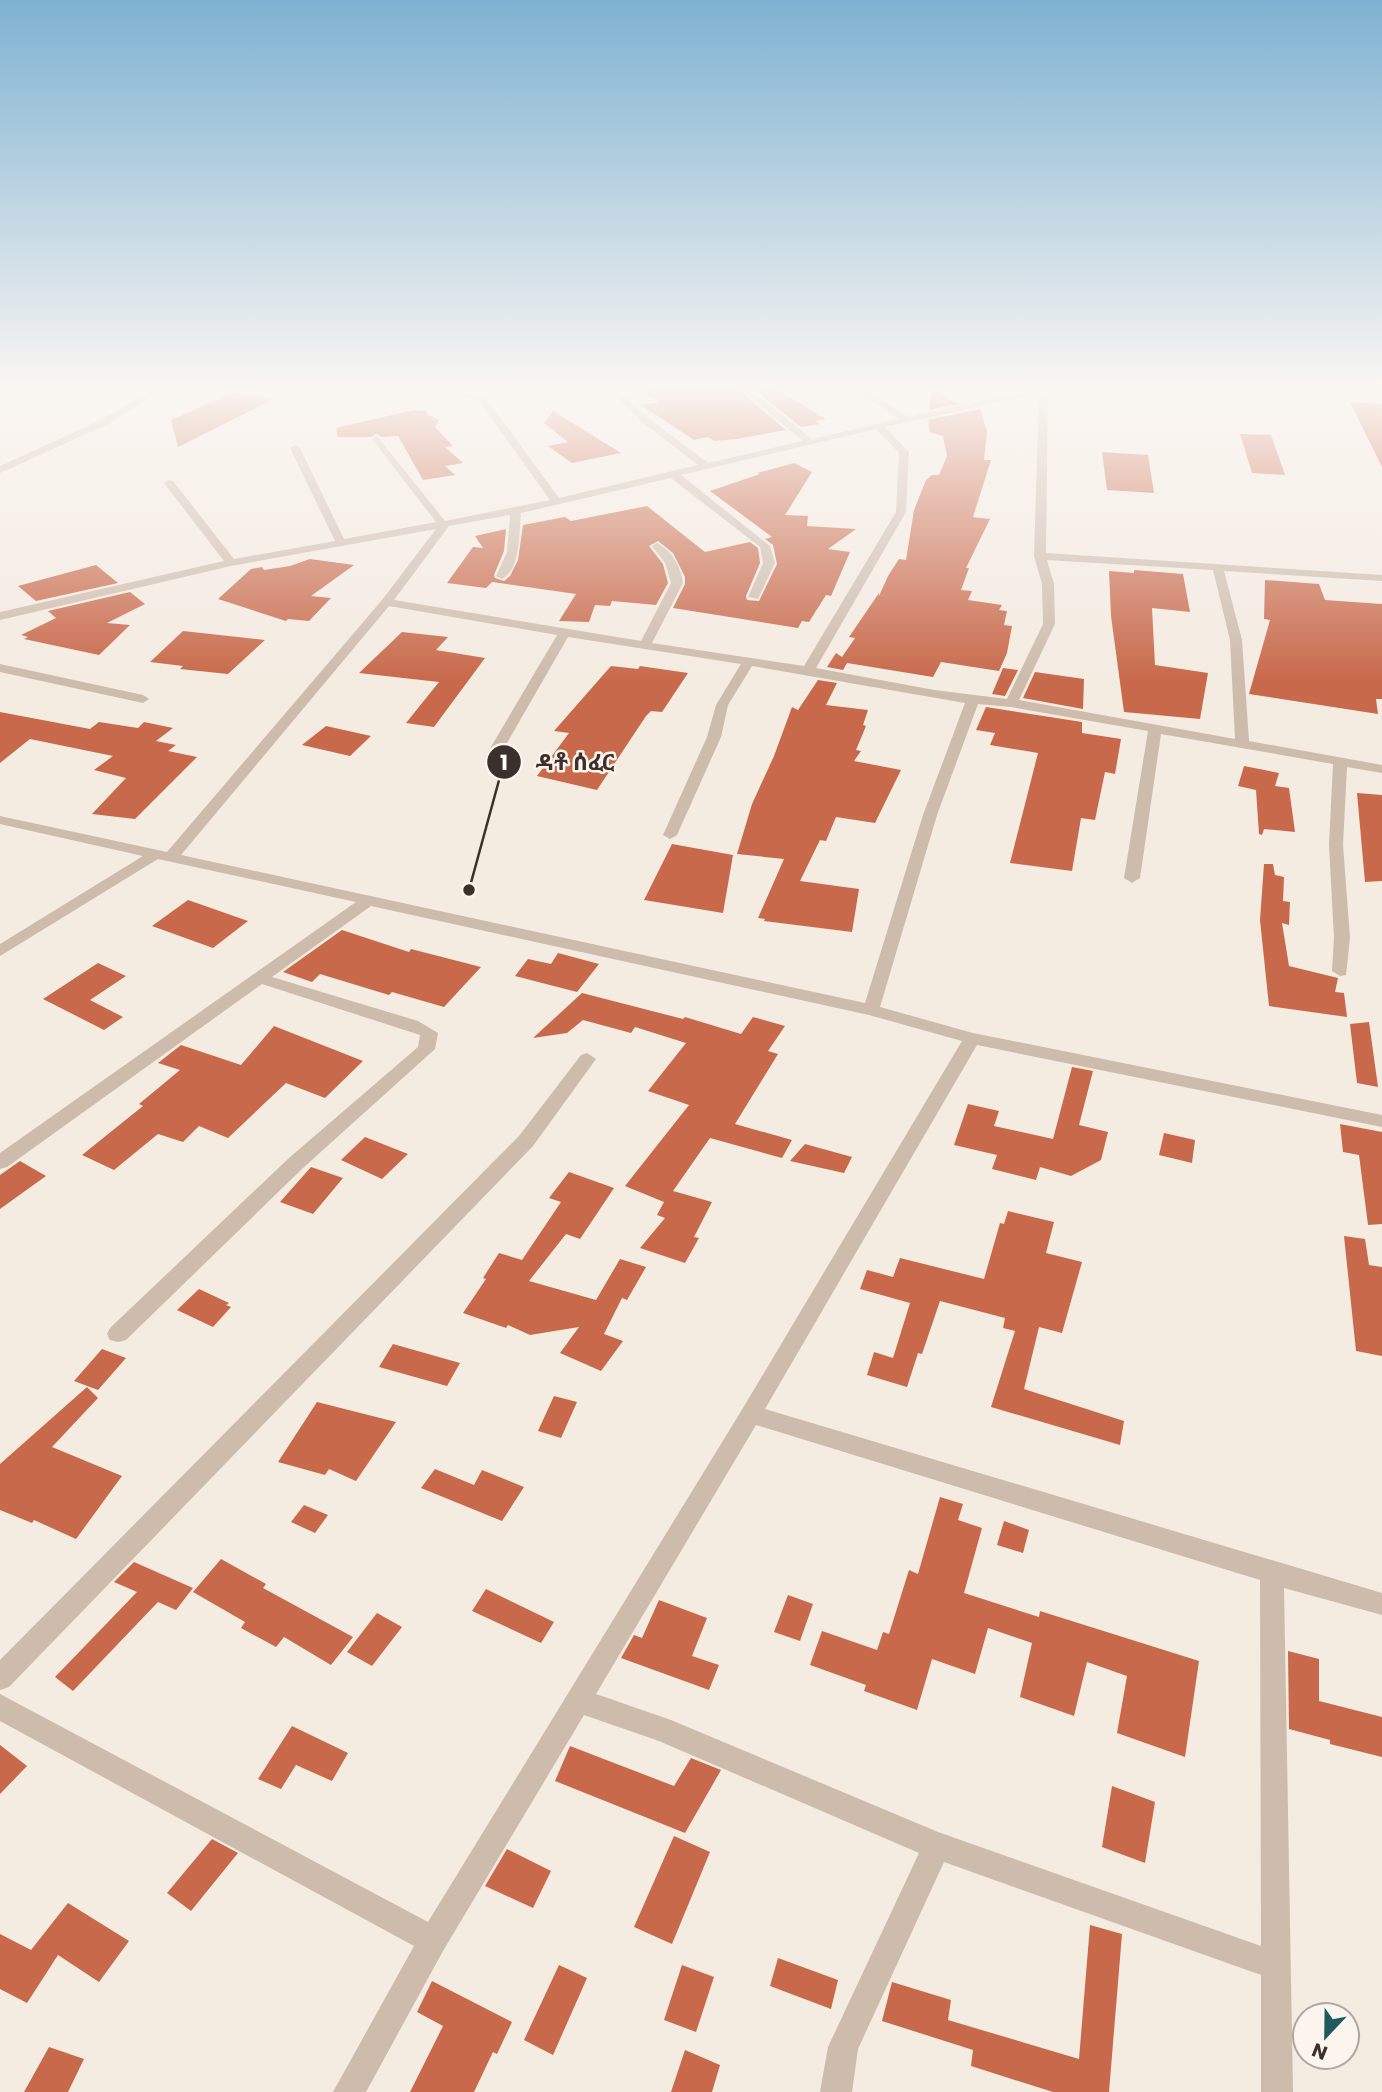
<svg xmlns="http://www.w3.org/2000/svg" width="1382" height="2092" font-family="Poppins,'Noto Sans Ethiopic',sans-serif">
<rect width="100%" height="100%" fill="#f4ebe1"/>
<g fill="#c8694b">
<path d="M637 387H735L786 430 736 439 714 441 708 437 694 440 641 405 659 402Z"/>
<path d="M751 387H772L826 419 816 421 820 424 801 427Z"/>
<path d="M932 390 958 404 929 410Z"/>
<path d="M232 393 274 399 178 447 171 420Z"/>
<path d="M1350 402 1382 404V467Z"/>
<path d="M980 409 987 432 984 460H991L973 517 990 519 966 568H969L961 590 972 591 968 600 1002 605 999 610 1007 611 1004 625 1012 626 1007 653 999 671 941 662 933 677 847 663 843 670 827 667 836 653 842 657 855 638 849 637 879 593V596L888 576 899 559 906 560 914 510 926 480 932 475H939L947 456 943 436 930 432 928 420Z"/>
<path d="M414 410 426 411 428 415 439 420 435 427 453 446 445 447 463 463 445 466 455 475 423 480 398 436 381 437 377 433 371 437H338L336 428Z"/>
<path d="M553 411 621 453 572 463 548 446 568 442 544 423Z"/>
<path d="M1240 434 1271 435 1285 475 1252 473Z"/>
<path d="M1102 452 1148 455 1154 493 1107 490Z"/>
<path d="M794 463 812 472 785 515 808 516 807 526 856 529 828 549 850 552 831 596 826 595 809 622 802 621 798 628 673 608 685 584V577L673 553 658 541 649 546 663 564 668 583 656 605 612 601 610 606 595 605 589 622 559 621 576 594 492 582 486 588 447 583 473 547 483 548 475 536 506 529 504 551 494 575 495 578 504 581 510 576 518 560 523 525 565 517 571 521 647 506 705 552 750 542 758 548 760 563 746 596 747 600 759 601 777 564 773 545 765 539 772 537 710 491 760 474 757 473Z"/>
<path d="M310 559 354 565 311 596 331 598 309 621 288 619 286 621 218 599 251 569 262 567 264 570 290 566Z"/>
<path d="M96 565 118 583 36 601 18 586Z"/>
<path d="M1134 570 1183 574 1190 612 1152 608 1155 665 1208 673 1200 719 1124 712 1111 616 1109 571 1134 573Z"/>
<path d="M1265 580 1319 584 1325 600 1382 604V699H1376L1378 714 1249 694 1270 620 1264 619Z"/>
<path d="M130 592 145 604 107 623 130 625 99 655 24 639 28 637 21 635 56 618 48 611Z"/>
<path d="M183 631 265 640 228 674 180 669 183 666 150 662Z"/>
<path d="M402 632 448 637 436 650 485 658 434 727 406 723 439 682 359 673Z"/>
<path d="M611 666 638 669 640 666 688 673 662 712 651 711 646 716 597 790 537 776 569 733 554 731Z"/>
<path d="M1003 668 1018 670 1005 696 992 694Z"/>
<path d="M1035 672 1084 679 1083 709 1023 698Z"/>
<path d="M818 680 837 683 826 705 868 710 863 725 866 726 856 750 861 751 854 761 901 770 875 823 836 817 826 841 820 840 800 881 859 889 852 932 764 921 765 919 758 918 784 859 737 854 752 804 774 756 792 707 798 710Z"/>
<path d="M986 707 1082 722V733L1121 739 1115 774 1105 772 1095 820 1081 818 1072 871 1010 863 1038 753 990 745 995 733 976 730Z"/>
<path d="M0 712 90 729 99 722 138 728 144 722 173 728 156 741 176 745 168 751 197 757 135 819 92 814 126 778 94 770 113 756 30 739 0 763Z"/>
<path d="M326 726 371 736 350 756 302 745Z"/>
<path d="M1244 766 1279 773 1275 786 1289 788 1295 832 1264 829 1262 835 1259 834 1256 790 1238 786Z"/>
<path d="M1357 793 1382 795V881L1365 882Z"/>
<path d="M672 844 733 855 723 913 644 900Z"/>
<path d="M1264 864H1273L1275 875 1284 877 1283 901 1290 902 1289 925 1282 923 1289 966 1338 978 1335 992 1344 993 1347 1017 1269 1006 1260 920Z"/>
<path d="M188 900 248 921 213 948 152 926Z"/>
<path d="M342 930 409 952 411 949 481 967 444 1007 392 992 389 995 320 974 312 982 283 972Z"/>
<path d="M558 953 599 964 577 992 515 976 528 959 551 964Z"/>
<path d="M98 963 126 976 90 1000 123 1017 104 1030 43 999Z"/>
<path d="M582 993 683 1019 685 1017 741 1034 753 1017 785 1026 768 1051 778 1054 735 1124 792 1140 782 1158 710 1138 673 1191 712 1202 694 1237 699 1238 685 1263 640 1248 665 1218 657 1215 664 1202 625 1186 689 1105 648 1091 686 1043 635 1027 631 1033 583 1020 567 1033 533 1038Z"/>
<path d="M1369 1022 1378 1087 1357 1083 1350 1024Z"/>
<path d="M274 1026 363 1061 325 1098 286 1083 228 1138 199 1126 183 1142 158 1134 114 1170 82 1155 143 1106 139 1104 180 1070 158 1063 181 1045 241 1065Z"/>
<path d="M1072 1067 1093 1071 1079 1125 1108 1132 1101 1160 1071 1176 1040 1167 1036 1180 992 1169 997 1155 954 1145 968 1104 999 1111 994 1126 1053 1139Z"/>
<path d="M1340 1124 1382 1132V1224L1368 1225 1359 1155 1343 1152Z"/>
<path d="M1164 1133 1195 1140 1192 1163 1159 1155Z"/>
<path d="M365 1137 408 1154 382 1179 341 1160Z"/>
<path d="M805 1144 852 1157 844 1173 790 1161Z"/>
<path d="M20 1161 46 1176 0 1209V1175Z"/>
<path d="M311 1167 343 1178 313 1214 280 1202Z"/>
<path d="M569 1172 614 1188 580 1239 566 1234 529 1281 596 1300 620 1259 646 1267 627 1300 622 1298 604 1334 623 1341 601 1371 560 1353 579 1327 530 1335 508 1325 506 1328 463 1313 486 1279 483 1278 499 1253 522 1260 561 1202 549 1198Z"/>
<path d="M1008 1211 1054 1222 1046 1253 1082 1262 1062 1333 1039 1327 1024 1389 1124 1421 1120 1445 991 1407 1015 1331 1003 1328 1005 1318 940 1301 922 1354 918 1353 907 1387 867 1375 874 1352 893 1358 910 1303 860 1289 867 1270 893 1277 900 1258 984 1279 1000 1223 1004 1224Z"/>
<path d="M1344 1236 1365 1239 1369 1265 1382 1267V1356L1356 1351Z"/>
<path d="M199 1289 229 1303 226 1305 231 1307 213 1327 177 1310Z"/>
<path d="M393 1344 460 1363 447 1386 379 1367Z"/>
<path d="M102 1349 126 1358 98 1390 74 1381Z"/>
<path d="M87 1387 98 1398 52 1447 122 1476 76 1539 34 1520 32 1523 0 1510V1464Z"/>
<path d="M554 1396 577 1402 561 1438 538 1431Z"/>
<path d="M317 1402 396 1422 356 1481 329 1469 325 1475 278 1462Z"/>
<path d="M435 1469 474 1485 482 1470 524 1487 502 1521 421 1488Z"/>
<path d="M940 1497 963 1504 958 1520 982 1528 964 1593 1039 1617 1040 1611 1199 1661 1185 1757 1117 1733 1127 1676 1087 1662 1074 1716 1020 1697 1032 1643 988 1628 975 1674 932 1659 917 1710 864 1691 866 1685 810 1665 822 1631 877 1650 883 1632 889 1634 909 1570 918 1574Z"/>
<path d="M304 1505 328 1515 315 1533 291 1522Z"/>
<path d="M1004 1521 1029 1530 1023 1553 997 1545Z"/>
<path d="M221 1559 266 1584 263 1588 353 1637 331 1665 284 1637 276 1647 241 1628 245 1622 193 1592Z"/>
<path d="M134 1562 193 1588 176 1610 158 1602 73 1691 55 1677 137 1592 114 1582Z"/>
<path d="M486 1589 554 1622 541 1643 472 1611Z"/>
<path d="M788 1595 813 1604 800 1641 774 1632Z"/>
<path d="M659 1600 707 1618 692 1656 719 1665 709 1690 621 1658 634 1635 642 1638Z"/>
<path d="M377 1613 402 1627 372 1666 347 1652Z"/>
<path d="M1288 1651 1319 1659V1701L1382 1717V1757L1330 1744V1740L1289 1729Z"/>
<path d="M292 1726 348 1753 332 1781 296 1765 281 1789 258 1779Z"/>
<path d="M0 1745 27 1766 0 1794Z"/>
<path d="M570 1746 674 1786 691 1758 721 1770 685 1833 555 1781Z"/>
<path d="M1112 1786 1155 1802 1145 1863 1102 1847Z"/>
<path d="M674 1836 710 1852 672 1944 634 1927Z"/>
<path d="M212 1839 238 1853 191 1911 167 1893Z"/>
<path d="M507 1849 551 1871 533 1908 485 1886Z"/>
<path d="M68 1903 129 1941 99 1982 58 1955 27 2003 0 1989V1934L31 1950Z"/>
<path d="M1090 1925 1122 1934 1109 2092H1053L971 2066 973 2050 882 2021 892 1982 951 2000 948 2020 1079 2059Z"/>
<path d="M778 1958 838 1980 831 2009 770 1986Z"/>
<path d="M559 1965 587 1978 553 2055 524 2040Z"/>
<path d="M682 1965 714 1977 696 2032 664 2020Z"/>
<path d="M432 1981 512 2022 497 2054 493 2052 474 2092H410L443 2026 417 2012Z"/>
<path d="M49 2047 84 2059 68 2092H24Z"/>
<path d="M685 2050 720 2065 712 2092H671Z"/>
</g>
<g fill="none" stroke-linecap="round" stroke-linejoin="round">
<g fill="#cdbbac" fill-rule="evenodd">
<path d="M157 387H167L108 424 0 473V466L101 420Z"/>
<path d="M317 387H332L342 391 338 394Z"/>
<path d="M438 387H451L486 398 559 498 698 465 641 421 606 387H615L647 417 708 463 803 441 738 387H747L812 439 898 419 854 387H864L908 417 1048 387 1046 553 1382 575V581L1224 571 1242 640 1249 741 1382 765V773L1347 767 1343 845 1350 938 1346 975 1340 976 1332 971 1334 938 1329 845 1333 764 1161 734 1140 878 1132 883 1124 878 1148 731 1011 707 978 704 937 815 880 1007 973 1033 1382 1115V1127L977 1045 765 1409 1382 1593V1615L1284 1588 1293 2092H1261V1975L944 1862 858 2049 852 2092H820L828 2047 919 1853 659 1741 584 1715 443 1951 366 2092H333L414 1946 0 1721V1694L428 1922 743 1408 962 1041 869 1015 371 906 272 977 418 1021 438 1033 435 1049 303 1168 126 1340 118 1342 110 1340 107 1334 110 1328 289 1158 418 1047 420 1035 262 984 7 1167 0 1169V1153L356 902 158 859 0 956V944L143 856 0 824V816L167 852 382 600 436 529 231 566 0 620V612L224 561 164 483 169 480 173 481 234 559 335 541 290 448 295 445 300 448 344 539 436 522 372 439 377 436 445 521 550 500 480 402ZM1039 393 1034 556 1042 584 1043 624 1007 699 934 690 816 668 906 512 909 452 885 427ZM876 429 899 453 896 512 804 666 652 643 683 583C681 567 672 550 657 543L652 546 665 563 671 583 641 641 394 600 449 526 510 515 507 552 496 576 502 579C521 570 519 532 521 513L671 478 760 547 763 563 748 597 758 599 775 563 770 546 681 475ZM1047 560 1213 570 1230 640 1235 739 1019 700 1055 624 1054 584ZM389 606 557 635 485 757 492 761 499 757 568 637 741 664 716 705 707 737 663 835 670 839 677 835 721 737 728 705 752 666 965 703 923 815 865 1003 181 855ZM756 1425 1260 1580 1261 1946 938 1832 671 1720 596 1694Z"/>
<path d="M0 664 143 695 149 699 143 703 0 672Z"/>
<path d="M587 1053 596 1059 533 1146 9 1687 0 1690V1660L519 1136 581 1055Z"/>
</g>
</g>
<linearGradient id="sky" x2="0" y2="1"><stop stop-color="#7eb2d2"/><stop offset="0.57" stop-color="#faf6f2"/><stop offset="1" stop-color="#faf6f2" stop-opacity="0"/></linearGradient>
<rect width="1382" height="680" fill="url(#sky)"/>
<path fill="none" stroke="#3b302b" stroke-width="2.5" d="M469 890L504 762"/>
<g fill="#3b302b" stroke="#fbf5ee" stroke-width="2.5">
<circle cx="469" cy="890" r="7"/>
<circle cx="504" cy="762" r="18"/>
</g>
<g font-size="21" text-anchor="middle" font-weight="bold" fill="#fff">
<text x="504" y="770">1</text>
</g>
<g font-size="23" text-anchor="middle" font-weight="bold" fill="#3b302b" stroke="#fbf5ee" stroke-width="5" stroke-linejoin="round" paint-order="stroke">
<text x="575" y="770">ዳቶ ሰፈር</text>
</g>
<g transform="translate(1326 2036) rotate(202)"><circle r="33" fill="#fbf5ee" stroke="#aea6a0" stroke-width="2"/>
<path d="M0-5L12 26L0 18L-12 26Z" fill="#1f5a5e"/>
<text y="-10" font-size="19" font-weight="bold" text-anchor="middle" fill="#3b302b">N</text>
</g>
</svg>
